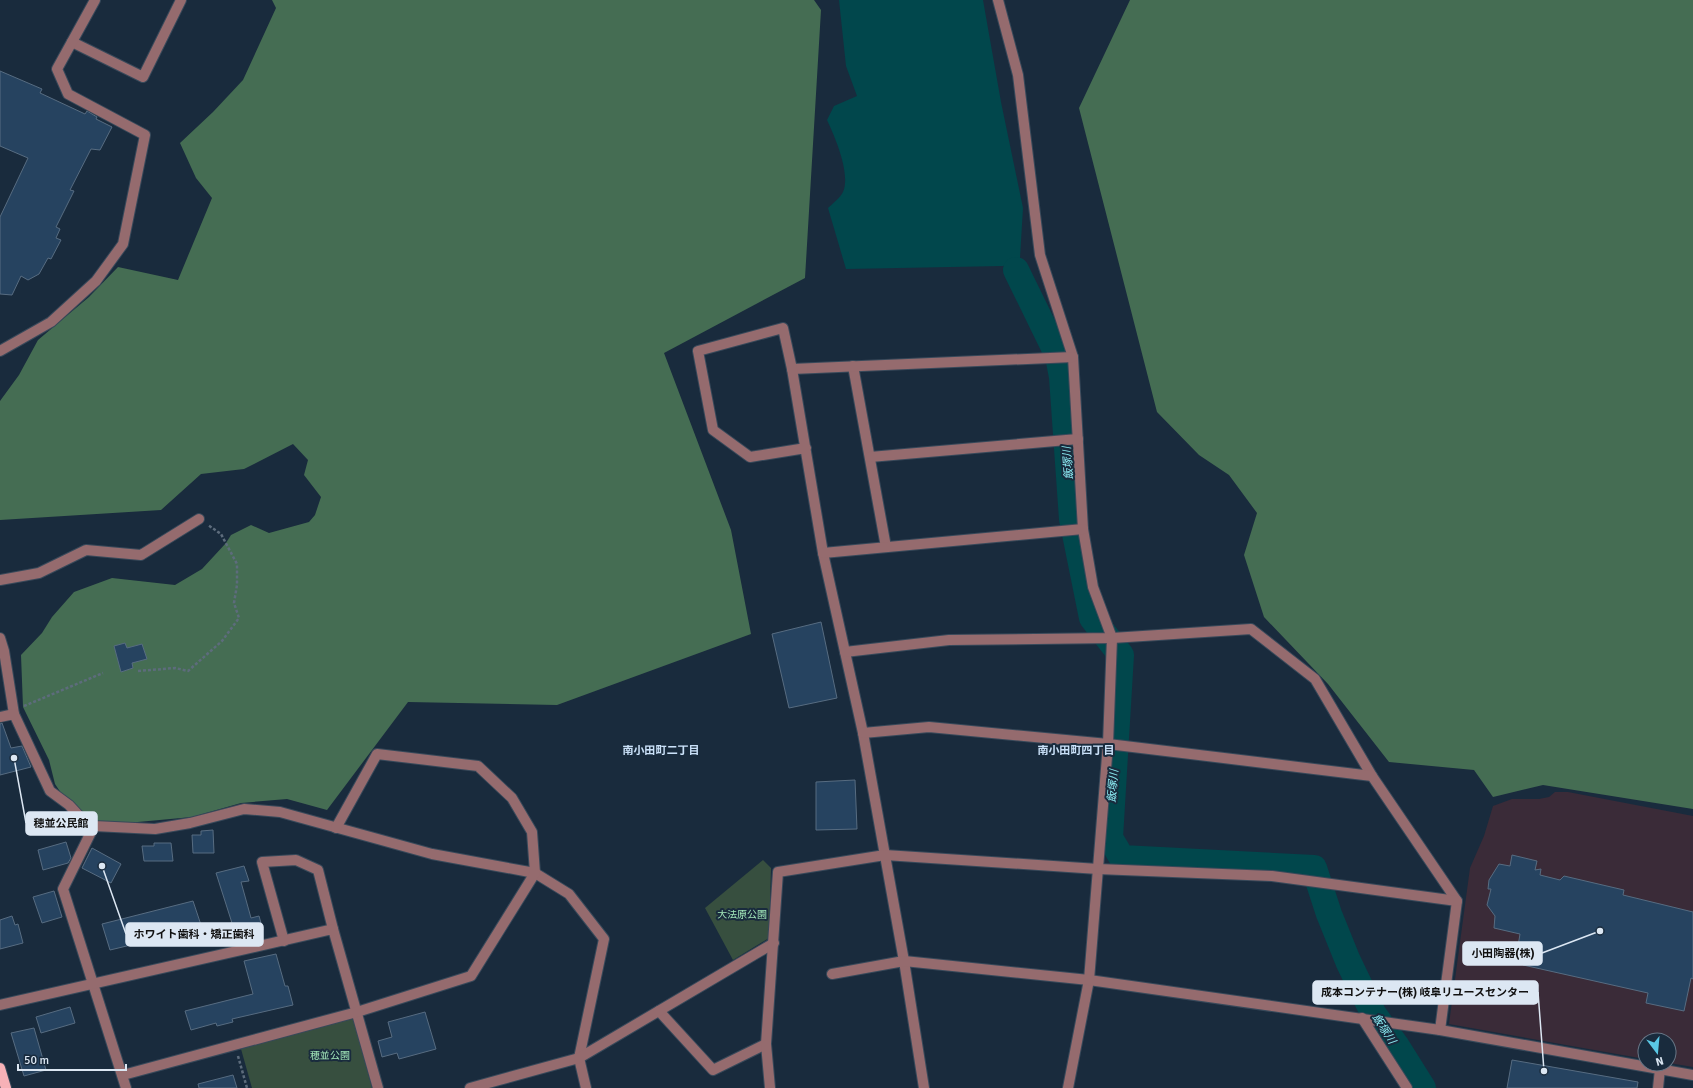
<svg xmlns="http://www.w3.org/2000/svg" width="1693" height="1088" font-family="Signika,'Noto Sans JP',sans-serif">
<rect width="100%" height="100%" fill="#192b3d"/>
<path fill="#3a2b38" d="M1555 792H1568L1693 816V1067L1669 1063V1040H1645V1059L1449 1024 1470 868 1484 836 1493 806 1512 799H1539L1549 797Z"/>
<g fill="#374f3f">
<path d="M763 860 771 868 769 938 733 960 705 908Z"/>
<path d="M353 1017 372 1088H252L241 1049Z"/>
</g>
<g fill="#456d53">
<path d="M272 0H814L821 10 805 278 664 353 731 530 751 634 557 705 408 702 327 810 287 799 241 803 192 817 127 823H96L69 805 55 784 49 760 23 707 21 655 42 633 52 617 74 592 112 578 175 585 202 569 226 543 231 535 251 525 269 533 309 522 315 515 321 497 304 475 308 460 293 444 244 469 201 474 161 510 0 520V401L19 375 38 340 89 297 118 267 178 280 212 198 196 178 180 143 213 112 243 80 276 8Z"/>
<path d="M1130 0H1693V809L1543 785 1493 797 1474 770 1389 762 1328 684 1264 617 1244 555 1257 513 1229 475 1199 455 1157 412 1079 108Z"/>
</g>
<path fill="#01474c" d="M839 0H983L1001 102 1023 208 1020 258 1003 266 846 269 828 208C832 204 840 198 843 192 851 174 835 137 827 120L834 106 857 96 846 66Z"/>
<g fill="none" stroke-linecap="round" stroke-linejoin="round">
<path stroke="#01474c" stroke-width="26" d="M1016 270 1058 356 1062 377 1072 519 1092 618 1121 655 1110 838 1122 858 1314 868 1329 914 1348 961 1373 1013 1396 1045 1423 1088"/>
</g>
<g fill="#264360" stroke="#576c81">
<path d="M0 71 42 89 40 93 85 114 87 111 97 117 96 119 112 127 100 150 91 149 70 190 74 191 56 227 60 229 56 238 61 240 51 259 48 258 39 274 28 280 21 276 12 295 0 294V217L28 158 0 146Z"/>
<path d="M821 622 837 698 789 708 772 634Z"/>
<path d="M125 643 127 648 142 644 147 659 132 663 133 668 121 672 114 646Z"/>
<path d="M2 723 11 748 22 746 31 767 0 775V724Z"/>
<path d="M855 780 857 829 816 830V782Z"/>
<path d="M213 830 214 853H193L192 835H201V831Z"/>
<path d="M66 842 71 858 68 863 43 870 38 850Z"/>
<path d="M154 843H171L173 861H144L142 846H154Z"/>
<path d="M92 848 121 864 111 883 82 868Z"/>
<path d="M1512 855 1537 861 1535 870 1541 869 1540 875 1560 880 1564 876 1624 890 1623 895 1693 912V979L1691 978 1684 1011 1646 1003 1648 993 1523 965 1524 960 1516 958 1520 934 1494 928 1495 916 1487 905 1491 889H1488L1489 880 1499 864 1510 866Z"/>
<path d="M244 866 249 881 241 882 251 918 259 916 263 930 235 937 230 923H232L216 873Z"/>
<path d="M54 891 62 917 42 923 33 897Z"/>
<path d="M193 901 202 928 110 950 102 924Z"/>
<path d="M12 916 15 925 18 924 23 943 0 949V920Z"/>
<path d="M276 954 285 986H288L293 1005 232 1019 233 1022 217 1026 216 1023 191 1030 185 1011 253 994 244 961Z"/>
<path d="M70 1007 75 1023 41 1033 36 1017Z"/>
<path d="M425 1012 436 1049 399 1059 397 1053 382 1057 378 1041 392 1037 388 1022Z"/>
<path d="M34 1028 46 1070 24 1076 11 1033Z"/>
<path d="M1512 1060 1638 1082 1637 1088H1507Z"/>
<path d="M233 1075 237 1088H199L198 1084Z"/>
</g>
<g fill="none" stroke-linecap="round" stroke-linejoin="round">
<defs>
<g id="minor">
<path d="M998 0 1018 75 1040 255 1073 357 1083 529 1093 587 1112 638 1108 744 1089 980 1068 1088"/>
<path d="M72 42 143 77 181 0"/>
<path d="M0 351 51 322 96 281 123 244 145 135 68 94 57 69 95 0"/>
<path d="M853 366 886 547"/>
<path d="M792 369 1073 357"/>
<path d="M806 448 750 457 713 430 698 351 783 328 792 369 823 553 863 733 904 961 924 1088"/>
<path d="M870 457 1078 439"/>
<path d="M823 553 1083 529"/>
<path d="M0 580 39 573 86 550 141 555 199 519"/>
<path d="M0 638 4 651 14 714"/>
<path d="M845 652 949 640 1112 638 1251 629 1315 679 1372 776"/>
<path d="M0 717 14 714 50 791 69 805 82 819 94 826 155 829 190 823 244 809 280 812 432 854 535 873 569 894 604 939 579 1058 586 1088"/>
<path d="M863 733 929 727 1108 744 1372 776 1457 901 1440 1030"/>
<path d="M94 826 63 889 126 1088"/>
<path d="M284 941 262 862 296 860 318 870 333 929"/>
<path d="M832 974 904 961 1089 980 1440 1030 1693 1075"/>
<path d="M0 1005 333 929 378 1088"/>
<path d="M659 1011 713 1070 766 1044"/>
<path d="M1362 1018 1407 1088"/>
<path d="M123 1075 357 1012 471 976 535 873 532 832 512 798 478 766 377 754 336 828"/>
<path d="M470 1088 579 1058 774 943"/>
<path d="M770 1088 766 1044 778 872 885 855 1098 869 1272 876 1457 901"/>
<path d="M1658 1088 1660 1069"/>
</g>
<path id="major" d="M0 1068 6 1088"/>
</defs>
<use href="#minor" stroke="#38495a" stroke-width="12"/>
<use href="#major" stroke="#38495a" stroke-width="12"/>
<g stroke="#5d6c7c" stroke-width="2.5" stroke-dasharray="3 2" stroke-linecap="butt">
<path d="M138 671 175 668 188 671 222 641 239 618 234 603 237 585V564L221 534 208 525"/>
<path d="M24 706 103 673"/>
<path d="M238 1056 247 1088"/>
</g>
<use href="#minor" stroke="#956b6e" stroke-width="10"/>
<use href="#major" stroke="#f7b1b7" stroke-width="10"/>
</g>
<g text-anchor="middle" dominant-baseline="central" stroke-width="4" stroke-linejoin="round" paint-order="stroke">
<g font-size="10" fill="#a2e6b9" stroke="#192b3d">
<text x="742" y="915">大法原公園</text>
<text x="330" y="1056">穂並公園</text>
</g>
<g font-size="11" font-style="italic" fill="#8cecf4" stroke="#192b3d">
<text transform="translate(1068 463) rotate(-94)">飯塚川</text>
<text transform="translate(1113 786) rotate(-86)">飯塚川</text>
<text transform="translate(1384 1029) rotate(57)">飯塚川</text>
</g>
<g font-size="11" font-weight="bold" fill="#cae1f9" stroke="#192b3d">
<text x="661" y="750">南小田町二丁目</text>
<text x="1076" y="750">南小田町四丁目</text>
</g>
</g>
<path fill="none" stroke="#dce7f3" stroke-width="1.5" d="M14 758L26 823M102 866L126 934M1600 931L1542 953M1544 1071L1538 992"/>
<g fill="#dce7f3" stroke="#192b3d" stroke-width="1.5">
<circle cx="14" cy="758" r="4"/>
<circle cx="102" cy="866" r="4"/>
<circle cx="1600" cy="931" r="4"/>
<circle cx="1544" cy="1071" r="4"/>
</g>
<g fill="#dce7f3" stroke="#dce7f3" stroke-width="1.5">
<rect x="26" y="812" width="71" height="23" rx="4"/>
<rect x="126" y="923" width="137" height="23" rx="4"/>
<rect x="1463" y="942" width="79" height="23" rx="4"/>
<rect x="1313" y="981" width="225" height="23" rx="4"/>
</g>
<g font-size="11" text-anchor="middle" font-weight="bold" fill="#111">
<text x="61" y="827">穂並公民館</text>
<text x="194" y="938">ホワイト歯科・矯正歯科</text>
<text x="1503" y="957">小田陶器(株)</text>
<text x="1425" y="996">成本コンテナー(株) 岐阜リユースセンター</text>
</g>
<g transform="translate(1657 1052) rotate(164)"><circle r="19" fill="#192b3d" stroke="#677686"/>
<path d="M0-3L7 15L0 10L-7 15Z" fill="#5ac8e5"/>
<text y="-6" font-size="11" font-weight="bold" text-anchor="middle" fill="#dce7f3">N</text>
</g>
<path d="M18 1064v6h108v-6" fill="none" stroke="#dce7f3" stroke-width="2"/>
<text x="24" y="1064" font-size="12" fill="#dce7f3" stroke="#192b3d" stroke-width="3" paint-order="stroke">50 m</text>
</svg>
